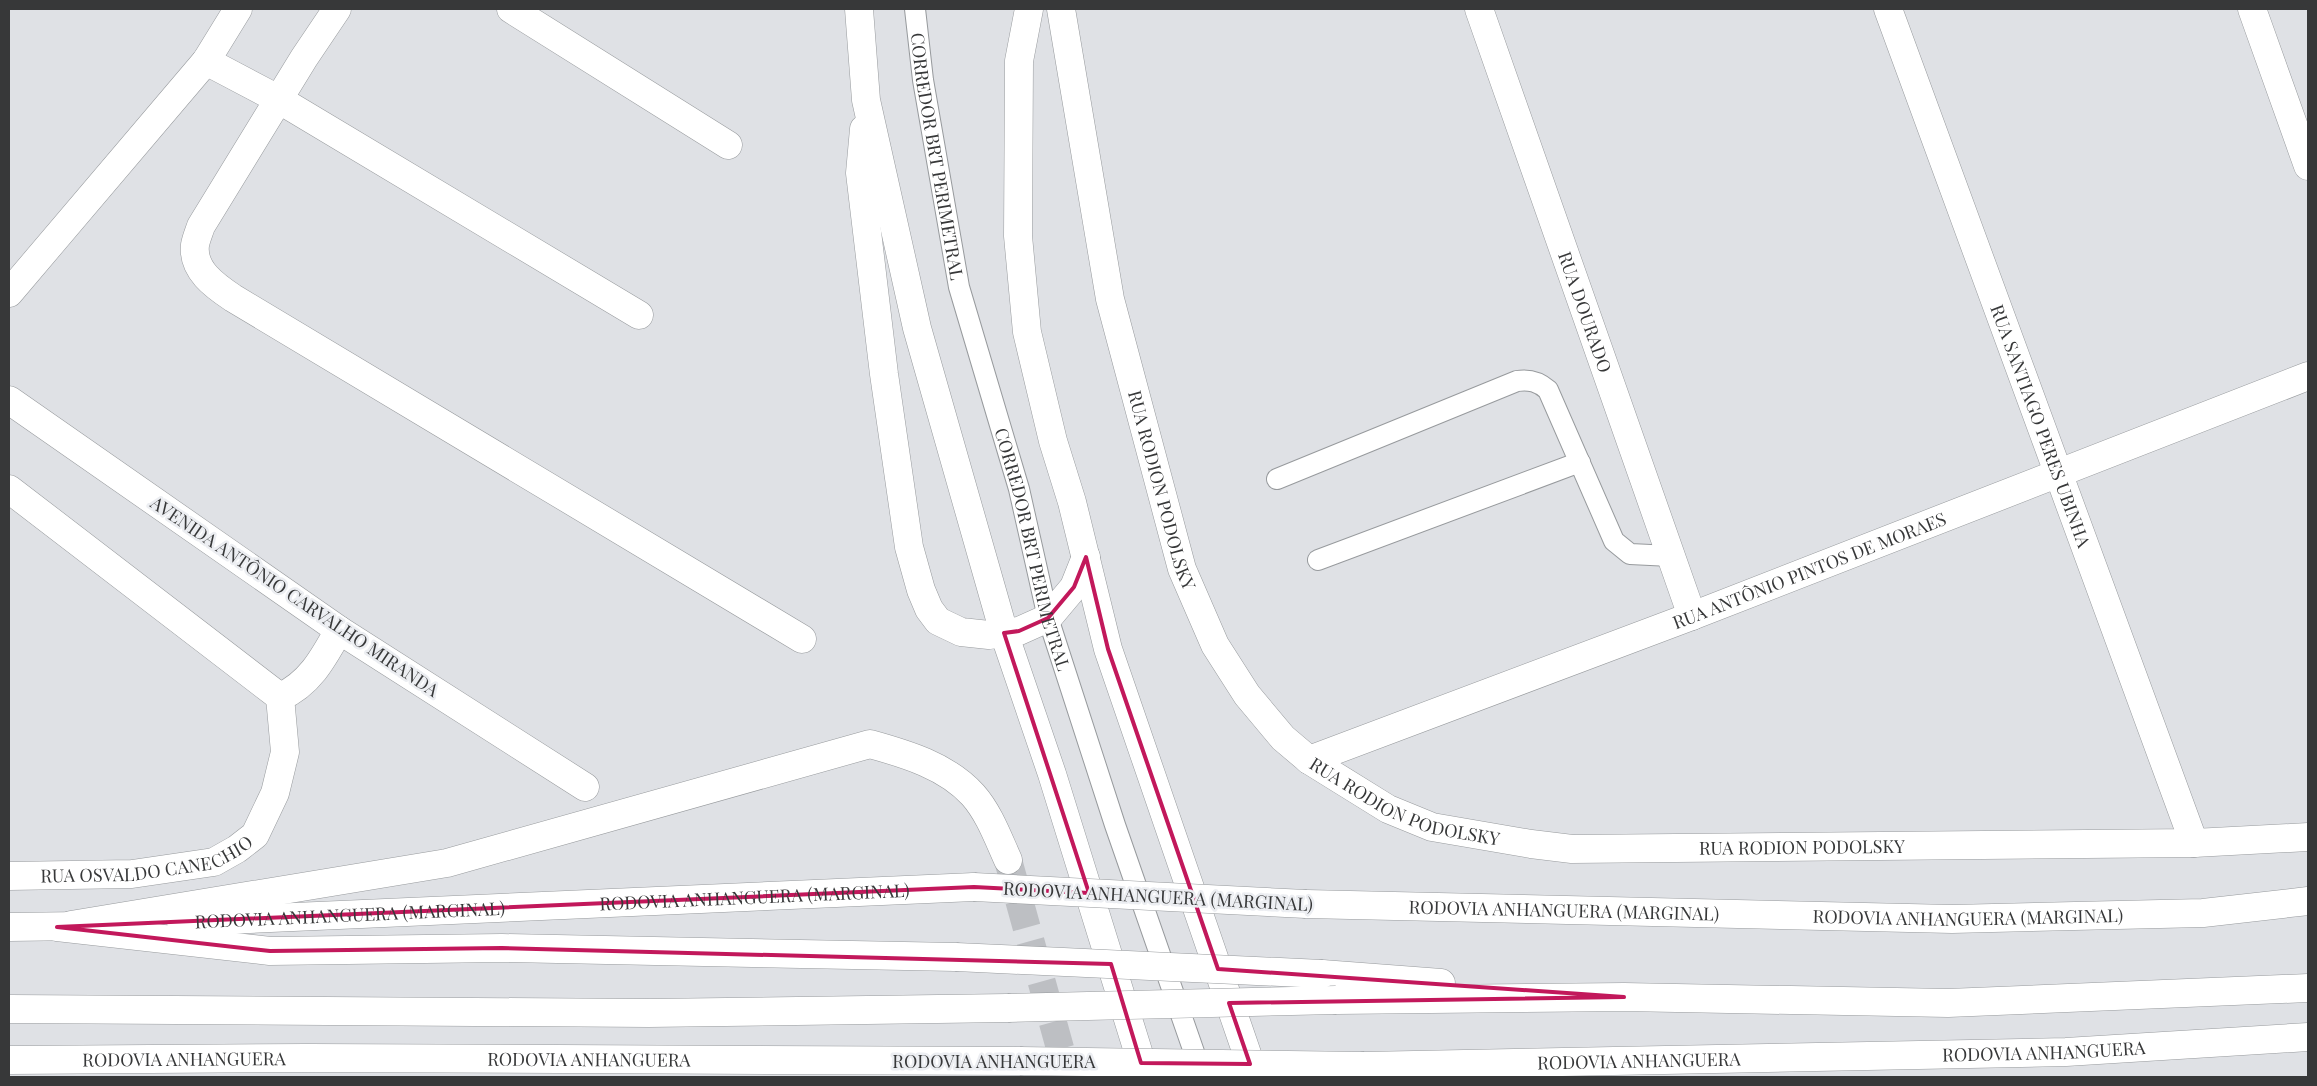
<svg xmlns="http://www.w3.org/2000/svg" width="2317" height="1086" font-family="'Playfair Display',serif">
<rect width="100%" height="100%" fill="#dfe1e5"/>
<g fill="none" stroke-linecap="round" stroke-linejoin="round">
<path stroke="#bdbfc3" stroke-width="28" stroke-dasharray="28 14" stroke-linecap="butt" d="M1008 860 1068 1077"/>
<defs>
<g id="service">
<path id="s1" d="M915 9 923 80 959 287 1019 489 1048 618 1115 825 1202 1075"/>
<path d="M1277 479 1517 381C1530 379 1539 382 1548 390L1614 541 1630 554 1671 556"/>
<path d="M1318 560 1580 462"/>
</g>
<g id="minor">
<path d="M337 9 304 58 201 226C199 232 196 239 195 245 192 270 215 286 233 298L802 639"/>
<path d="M511 9 728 145"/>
<path id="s2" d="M1479 9 1692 616"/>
<path id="s3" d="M1888 9 2194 843"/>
<path d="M2252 9 2308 166"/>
<path d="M206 61 278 99 639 315"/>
<path d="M339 630 585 787"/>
<path id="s4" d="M1309 760 1692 616 2308 376"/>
<path id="s5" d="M9 876 132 874 214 862 237 849 255 835 275 793 285 752 280 697"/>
</g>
<g id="tertiary">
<path d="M859 9 866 100 917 328 1004 633 1052 774 1146 1077"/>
<path d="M1029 9 1019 61 1018 236 1027 332 1053 441 1072 502 1108 649 1255 1077"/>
<path id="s6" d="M1061 9 1110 299 1182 569 1215 645 1247 695 1283 738 1309 760 1388 809 1432 827 1531 844 1572 849 2194 843 2308 837"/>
<path d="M864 129 860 173 884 374 909 547 921 590 929 609 938 621 961 632 989 635 1019 631 1048 618 1074 587 1086 557"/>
<path d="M9 293 206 61 238 9"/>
<path d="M9 400 339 630C324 657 310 684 280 697L9 489"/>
</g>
<g id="trunk">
<path id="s7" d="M1306 904 1952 919 2203 913 2308 901"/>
<path id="s8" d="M181 922 974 887"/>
<path d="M71 925 447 863 870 744C906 754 947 766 973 795 989 813 998 838 1008 860"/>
<path d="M9 927 81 926"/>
</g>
<g id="motorway">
<path d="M57 927 270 951 502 948 956 957"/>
<path d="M1322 974 1441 983"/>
<path d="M1336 1000 1624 997 1948 1003 2308 988"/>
<path d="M9 1009 649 1013 1008 1008"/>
<path id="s9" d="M9 1060 308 1058 1020 1061"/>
<path id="s10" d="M1364 1066 2066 1052 2308 1037"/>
</g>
</defs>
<use href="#service" stroke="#979a9d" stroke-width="22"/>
<use href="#minor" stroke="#979a9d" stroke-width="29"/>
<use href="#tertiary" stroke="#979a9d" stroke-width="29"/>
<use href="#trunk" stroke="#979a9d" stroke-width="29"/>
<use href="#motorway" stroke="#979a9d" stroke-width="29"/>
<use href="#service" stroke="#fff" stroke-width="20"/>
<use href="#minor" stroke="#fff" stroke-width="28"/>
<use href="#tertiary" stroke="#fff" stroke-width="28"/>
<use href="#trunk" stroke="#fff" stroke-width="28"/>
<use href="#motorway" stroke="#fff" stroke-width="28"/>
<defs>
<path id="trunk-bridge" d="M974 887 1306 904"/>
<g id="motorway-bridge">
<path d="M956 957 1322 974"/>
<path d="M1008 1008 1336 1000"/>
<path d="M1020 1061 1364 1066"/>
</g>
</defs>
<use href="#trunk-bridge" stroke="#979a9d" stroke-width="29" stroke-linecap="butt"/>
<use href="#motorway-bridge" stroke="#979a9d" stroke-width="29" stroke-linecap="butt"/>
<use href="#trunk-bridge" stroke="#fff" stroke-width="28"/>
<use href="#motorway-bridge" stroke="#fff" stroke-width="28"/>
</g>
<path fill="none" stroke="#c2185b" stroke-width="4" stroke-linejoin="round" d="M1086 557 1108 649 1218 969 1624 997 1229 1003 1250 1064 1141 1063 1111 964 502 948 270 951 57 927 974 887 1089 893 1004 633 1019 631 1048 618 1074 587Z"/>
<g text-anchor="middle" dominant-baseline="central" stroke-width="5" stroke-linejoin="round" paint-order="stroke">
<g font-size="18" fill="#373839" stroke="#eceef2">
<text stroke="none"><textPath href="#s1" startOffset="149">CORREDOR BRT PERIMETRAL</textPath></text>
<text stroke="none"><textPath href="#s2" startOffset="321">RUA DOURADO</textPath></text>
<text stroke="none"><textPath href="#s3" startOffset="444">RUA SANTIAGO PERES UBINHA</textPath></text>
<text stroke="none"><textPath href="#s6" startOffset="492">RUA RODION PODOLSKY</textPath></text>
<text stroke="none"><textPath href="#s1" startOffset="554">CORREDOR BRT PERIMETRAL</textPath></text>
<text stroke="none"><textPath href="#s4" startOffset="535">RUA ANTÔNIO PINTOS DE MORAES</textPath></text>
<text transform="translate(295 596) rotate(34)">AVENIDA ANTÔNIO CARVALHO MIRANDA</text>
<text stroke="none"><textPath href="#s6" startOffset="912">RUA RODION PODOLSKY</textPath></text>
<text stroke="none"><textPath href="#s6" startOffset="1318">RUA RODION PODOLSKY</textPath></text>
<text stroke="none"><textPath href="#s5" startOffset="140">RUA OSVALDO CANECHIO</textPath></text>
<text transform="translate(1158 896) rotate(3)">RODOVIA ANHANGUERA (MARGINAL)</text>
<text stroke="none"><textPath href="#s8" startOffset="574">RODOVIA ANHANGUERA (MARGINAL)</textPath></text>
<text stroke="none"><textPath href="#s7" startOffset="258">RODOVIA ANHANGUERA (MARGINAL)</textPath></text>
<text stroke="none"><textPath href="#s8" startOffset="169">RODOVIA ANHANGUERA (MARGINAL)</textPath></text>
<text stroke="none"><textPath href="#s7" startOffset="662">RODOVIA ANHANGUERA (MARGINAL)</textPath></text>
<text stroke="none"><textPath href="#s10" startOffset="680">RODOVIA ANHANGUERA</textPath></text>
<text stroke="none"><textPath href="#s9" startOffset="175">RODOVIA ANHANGUERA</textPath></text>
<text stroke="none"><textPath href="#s9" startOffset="580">RODOVIA ANHANGUERA</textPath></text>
<text stroke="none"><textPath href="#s10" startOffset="275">RODOVIA ANHANGUERA</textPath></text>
<text x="994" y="1061">RODOVIA ANHANGUERA</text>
</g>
</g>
<rect width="2317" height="1086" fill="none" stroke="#373839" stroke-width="20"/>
</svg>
